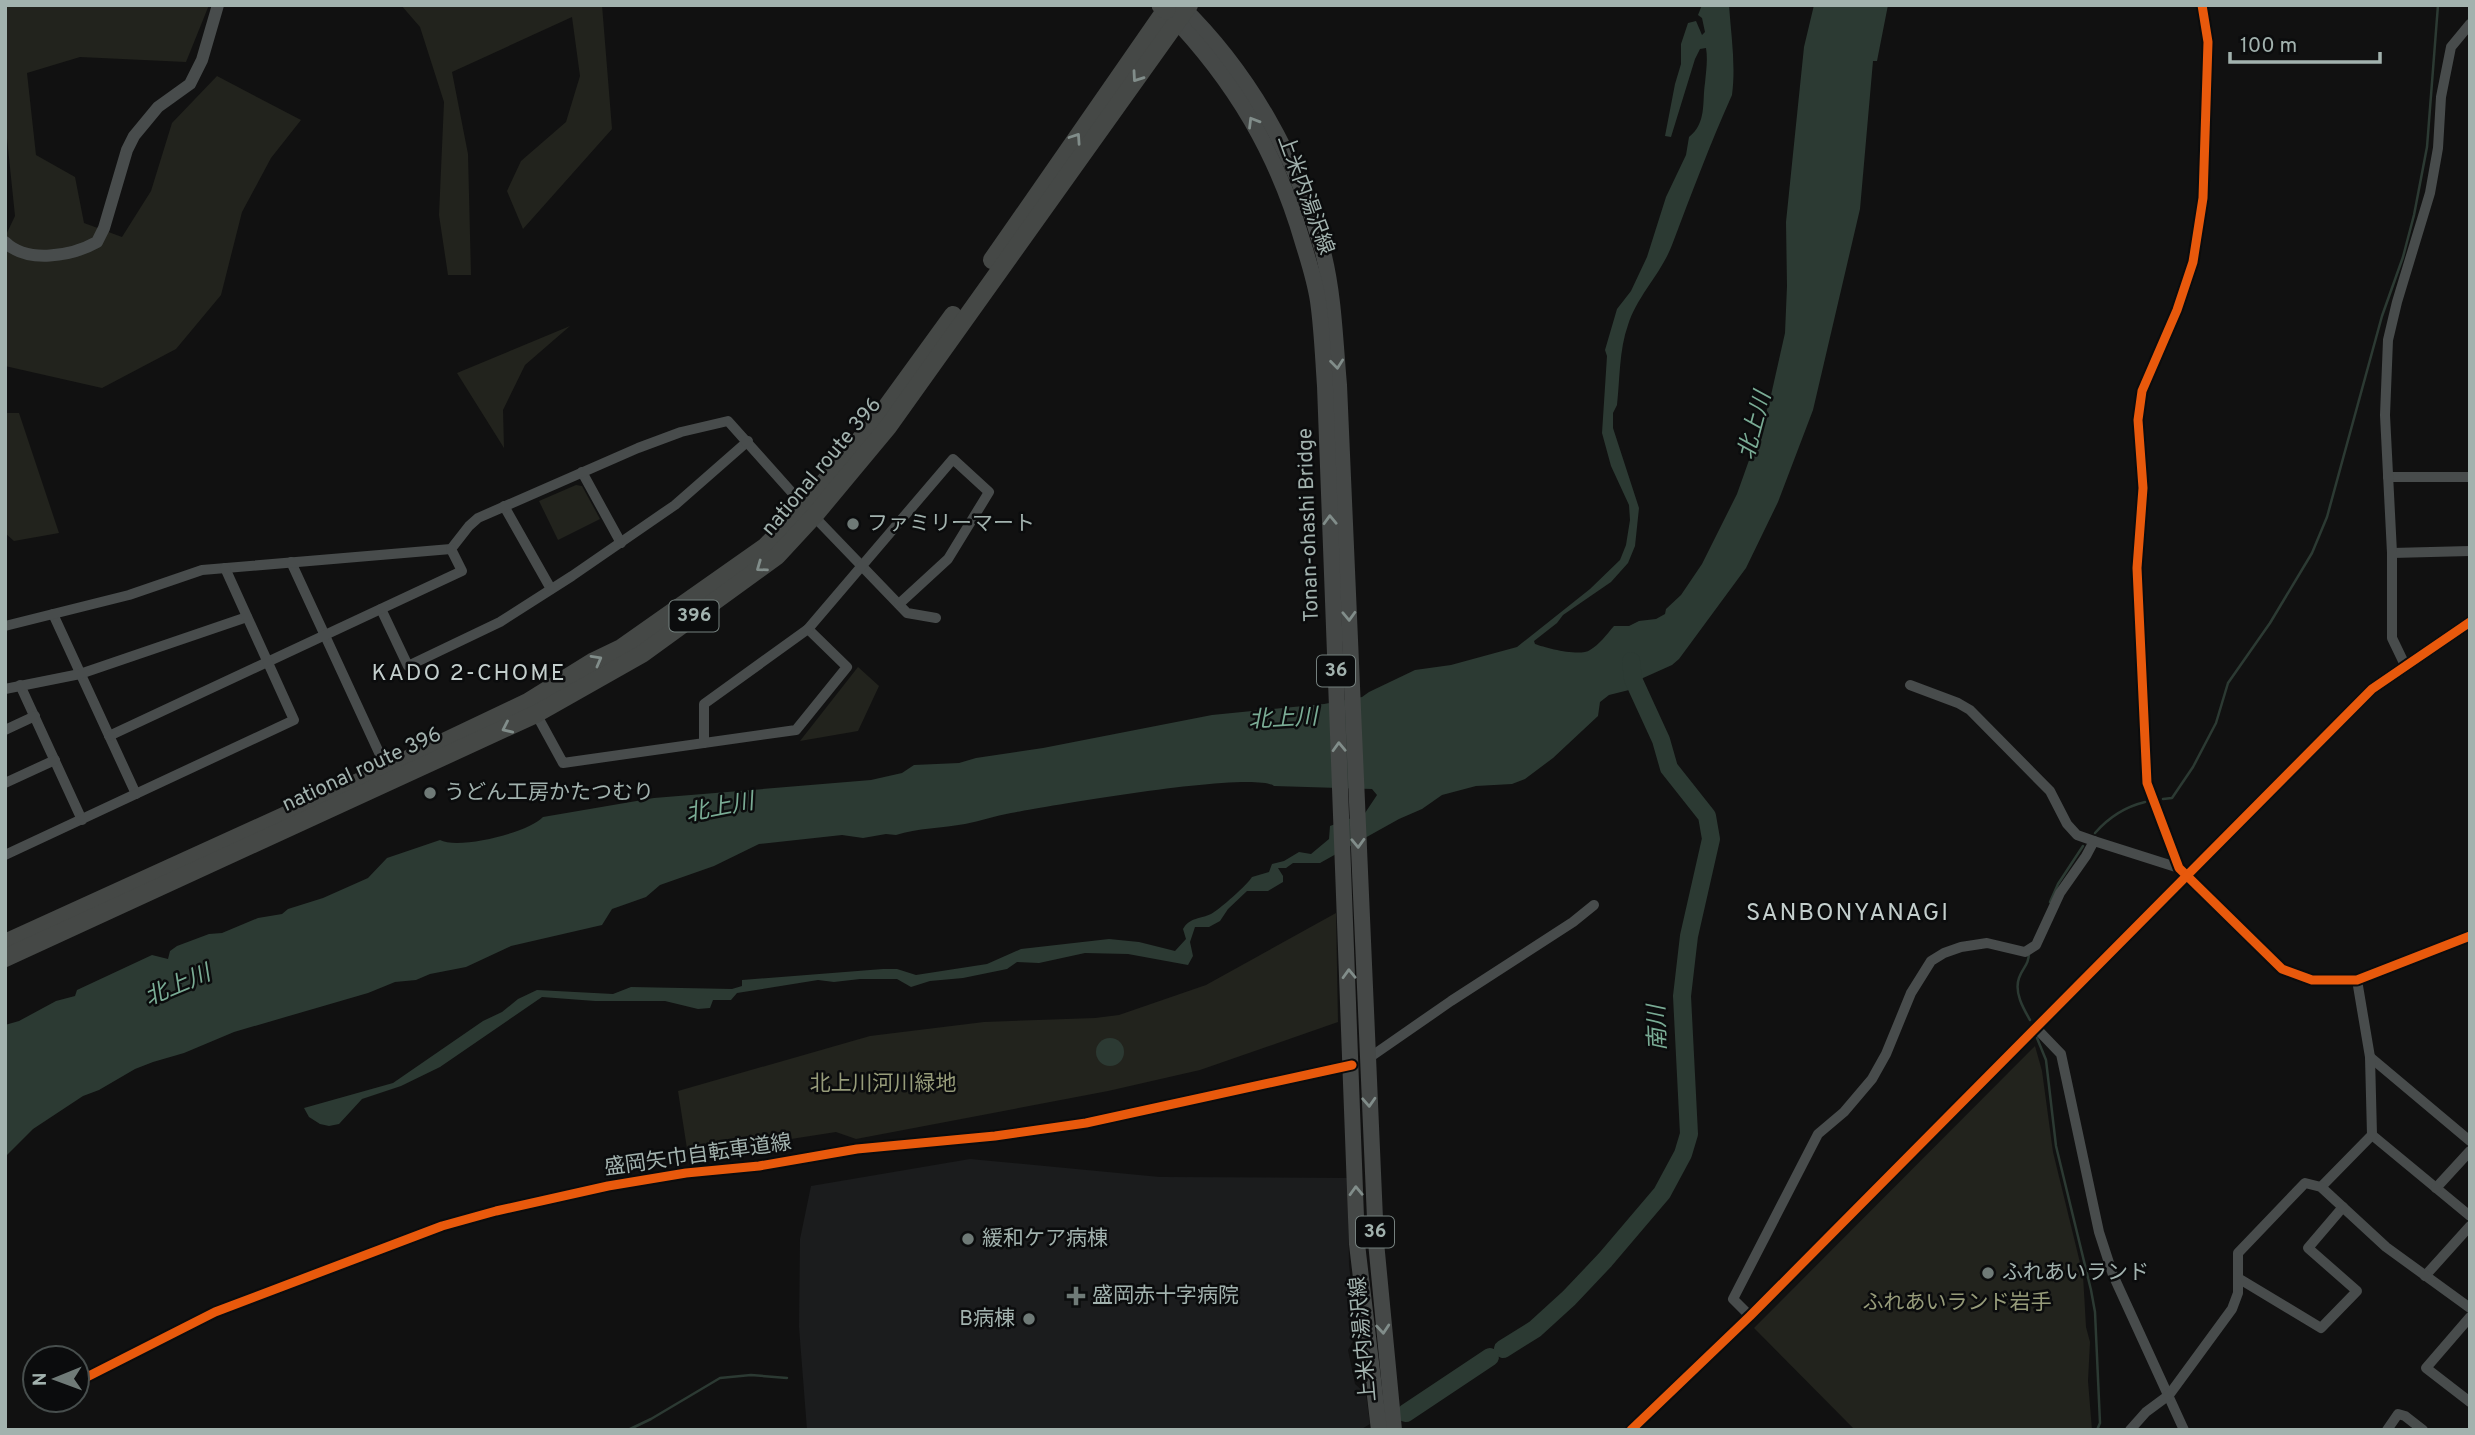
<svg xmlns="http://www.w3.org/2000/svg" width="2475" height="1435" font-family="Overpass,'Noto Sans JP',sans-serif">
<rect width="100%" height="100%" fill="#111"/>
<path fill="#1b1c1d" d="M970 1159 1160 1177 1348 1178 1349 1265 1357 1334 1348 1350 1355 1384 1366 1394 1370 1424 1360 1430H807L799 1327 800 1239 811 1186Z"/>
<g fill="#22231d">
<path d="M5 5H209L186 62 80 57 27 73 36 155 75 177 84 223 122 237 151 191 172 123 217 76 301 120 271 158 242 212 221 295 176 349 102 388 5 366V237L15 216 5 119Z"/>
<path d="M401 5H602L612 129 523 229 507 191 521 161 566 122 580 76 572 17 452 72 468 154 471 275H448L439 215 444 102 420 27Z"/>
<path d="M570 326 525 365 503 410 504 448 457 373Z"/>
<path d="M5 413H19L59 533 14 541 5 533Z"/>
<path d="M576 485 582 486 600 519 558 540 539 501Z"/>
<path d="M858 667 879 686 858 731 800 741Z"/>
<path d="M1336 913 1338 1022 1200 1070 1108 1091 856 1139 836 1132 688 1155 678 1091 870 1036 984 1022 1095 1018 1119 1015 1206 985Z"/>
<path d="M2035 1046 2042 1071 2053 1152 2083 1275 2086 1327 2090 1342 2088 1381 2092 1430H1855L1754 1328Z"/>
</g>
<g fill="#2c3a33">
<path d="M1702 5H1729C1731 35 1736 65 1732 95 1710 144 1691 195 1672 245 1661 274 1637 296 1628 325 1619 350 1620 379 1617 405L1613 413V428L1639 508 1635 546 1628 563 1611 582 1563 615 1557 623 1534 641 1535 644C1546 648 1580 657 1590 650 1599 645 1607 634 1614 626H1629L1639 621 1656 619 1665 614 1666 609 1681 595 1702 564 1737 494 1769 404 1785 333 1787 286 1786 222 1804 47 1814 5H1888L1877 61H1873L1860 209 1813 410 1778 502 1746 568 1679 659 1672 665 1643 678 1629 690 1609 695 1600 702 1598 716 1553 758 1525 779 1512 784 1476 786 1442 795 1422 809 1399 819 1320 863H1293L1286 868H1278L1283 876V882L1268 891H1247L1228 909 1220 921 1209 927H1195L1190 942 1193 956 1188 965 1128 954 1085 953 1039 963 1017 962 1007 969 963 978 930 981 911 987 897 979H860L834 982 818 980 737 993 731 1000H713L710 1008 698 1009 665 1001H595L542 997 440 1067 401 1086 362 1099 339 1124 329 1126 320 1124 309 1117 304 1108 393 1083 483 1021 502 1012 518 999 537 990 613 994 631 987 732 989 742 986V980L883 969H897L916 975 987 964 1021 949 1109 939 1139 942 1175 951 1186 939 1183 929C1190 917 1201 919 1211 914 1219 910 1248 884 1252 877L1269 872 1272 864 1284 861 1299 852 1311 854 1329 839 1330 826 1365 813 1377 795 1372 789 1274 786C1253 770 1048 806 1011 813 995 816 980 821 965 824 943 828 917 828 896 835L886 834 863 838 842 835 759 844 714 866 660 885 646 897 612 909 602 925 511 946 466 967 430 974 416 980 395 982 368 993 234 1032 184 1053 153 1062 135 1069 99 1090 83 1096 33 1129 5 1157V1025L19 1021 56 1001 75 996 77 990 152 955 168 959 170 951 177 946 209 934 222 933 258 918 282 914 288 909 323 898 368 878 387 858 440 840C458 850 528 833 543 817L654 798 871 780 902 773 914 765 959 763 976 758 1043 748 1212 715 1324 704 1362 697 1369 692 1415 670 1451 665 1517 647 1590 589 1620 560 1626 545 1630 520 1629 505 1611 466 1602 433 1607 356 1605 350 1617 309 1631 291 1647 257 1666 197 1686 155 1689 137C1707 123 1702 102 1705 83 1706 71 1708 60 1706 48L1700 49 1695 59 1671 137 1665 136 1675 84 1681 64V44L1688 23 1696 21 1702 35 1705 32 1702 18 1698 15Z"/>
<circle cx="1110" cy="1052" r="14"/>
</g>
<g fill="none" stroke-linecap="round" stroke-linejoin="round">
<g stroke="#2c3a33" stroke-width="2.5">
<path d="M2163 799 2172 798 2193 767 2216 723 2228 683 2270 623 2312 553 2327 517 2382 316 2403 257 2414 215 2427 147 2438 5"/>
<path d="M2095 833C2109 817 2124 807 2145 802"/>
<path d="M2050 902 2058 884 2083 846"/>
<path d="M2029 952C2029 965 2023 967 2019 978 2014 992 2023 1008 2030 1020"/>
<path d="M2037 1038 2046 1060 2056 1146 2091 1290 2095 1312 2100 1423 2097 1430"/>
<path d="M628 1430 651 1419 720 1378 751 1375 787 1378"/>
</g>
<g stroke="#2c3a33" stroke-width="18">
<path d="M1503 1349 1535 1329 1569 1298 1605 1260 1662 1193 1683 1154 1689 1134 1682 996 1689 936 1711 839 1707 816 1669 768 1661 740 1633 679 1631 661"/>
<path d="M1406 1413 1490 1357"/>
</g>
<g stroke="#484c4c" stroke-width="10">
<path d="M2202 5 2208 42 2203 198 2193 262 2177 310 2142 391 2138 420 2143 488 2137 568 2147 783 2179 868 2282 969 2312 980H2357L2470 936"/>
<path d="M582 472 621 543"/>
<path d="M2388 477H2470"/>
<path d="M504 506 551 589"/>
<path d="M2392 553 2470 551"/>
<path d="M291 562 388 772"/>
<path d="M381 609 408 666 500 622 572 576 675 505 748 441"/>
<path d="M53 614 136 794"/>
<path d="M5 626 129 595 202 570 451 549 469 526 478 518 638 448 681 432 728 421 804 506 907 613 936 618"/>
<path d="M2405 665 2392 638V553L2385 415 2388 340 2397 302 2430 193 2438 148 2441 97 2451 47 2470 24"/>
<path d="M20 685 82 820"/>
<path d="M1910 685 1958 703 1970 710 2050 791 2067 824 2077 835 2094 841"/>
<path d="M5 689 80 674 247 617"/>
<path d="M534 710 563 763 796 730 847 667 808 629"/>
<path d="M5 730 35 716"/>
<path d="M109 736 462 571 451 549"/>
<path d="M704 743V704L808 629 953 459 989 492 948 559 899 604"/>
<path d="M5 783 55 760"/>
<path d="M5 855 294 720 225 568"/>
<path d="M2035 1027 2061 1054 2099 1232 2113 1275 2184 1430"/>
<path d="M2370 1057 2470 1141"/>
<path d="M1366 1060 1451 1001 1573 922 1594 905"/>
<path d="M2372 1135 2470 1216"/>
<path d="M2321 1187 2372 1135 2370 1057 2357 980"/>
<path d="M2436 1188 2470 1151"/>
<path d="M2425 1276 2470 1226"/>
<path d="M2238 1278 2321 1328 2357 1291 2308 1248 2343 1207"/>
<path d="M1750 1316 1733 1299 1818 1134 1844 1112 1872 1079 1886 1054 1911 993 1931 961 1944 953 1961 947 1987 943 2025 952 2036 945 2060 893 2086 856 2094 841 2179 868"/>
<path d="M2470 1317 2426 1368 2470 1402"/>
<path d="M2130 1430 2146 1412 2169 1395 2232 1309 2238 1293V1253L2305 1183 2321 1187 2386 1247 2470 1308"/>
<path d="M2387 1430 2398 1414 2405 1416 2423 1430"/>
</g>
<g stroke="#484c4c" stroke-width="12">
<path d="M5 242C27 264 72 256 97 242L104 228 127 150 134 136 158 107 190 84 202 60 218 5"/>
<path d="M1631 1430 1750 1316 2372 689 2470 622"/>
</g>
<g stroke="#454847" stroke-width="16">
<path d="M1180 5C1249 72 1298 159 1323 252 1334 295 1335 341 1339 385L1376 1242 1394 1430"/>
<path d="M1170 14C1235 82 1277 153 1303 243 1309 262 1315 281 1318 301 1322 329 1323 358 1325 386L1357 1244 1379 1430"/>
</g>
<g stroke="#454846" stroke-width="18">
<path d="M992 260 1169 5"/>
<path d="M5 943 387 769 528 702 594 661 621 648 766 546 804 506 879 417 953 315"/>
<path d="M5 958 536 714 642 654 777 556 814 516 888 427 1189 5"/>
</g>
<path stroke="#454846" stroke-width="19" d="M1161 5 1166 10"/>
<defs>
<g id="cycleway">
<path d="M2202 5 2208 42 2203 198 2193 262 2177 310 2142 391 2138 420 2143 488 2137 568 2147 783 2179 868 2282 969 2312 980H2357L2470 936"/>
<path d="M77 1382 215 1312 442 1226 496 1211 608 1186 686 1173 759 1166 857 1149 995 1136 1086 1123 1352 1065"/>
<path d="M1631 1430 1750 1316 2372 689 2470 622"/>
</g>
</defs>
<use href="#cycleway" stroke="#0b0c0d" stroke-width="13"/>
<use href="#cycleway" stroke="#e8590c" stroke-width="9"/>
</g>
<defs><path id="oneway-chevron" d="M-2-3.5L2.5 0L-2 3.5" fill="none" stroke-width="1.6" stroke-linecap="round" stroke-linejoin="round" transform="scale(1.75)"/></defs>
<g stroke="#818d8a">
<use href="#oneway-chevron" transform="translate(1137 77) rotate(125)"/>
<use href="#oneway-chevron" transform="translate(1253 122) rotate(-121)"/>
<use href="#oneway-chevron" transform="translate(1076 138) rotate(-56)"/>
<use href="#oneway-chevron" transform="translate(1337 364) rotate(84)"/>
<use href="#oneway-chevron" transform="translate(1330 520) rotate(-92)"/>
<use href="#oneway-chevron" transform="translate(761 567) rotate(144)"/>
<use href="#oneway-chevron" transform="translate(1349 616) rotate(88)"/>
<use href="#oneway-chevron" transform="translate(597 660) rotate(-29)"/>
<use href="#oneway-chevron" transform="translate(507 728) rotate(155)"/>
<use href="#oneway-chevron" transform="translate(1339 747) rotate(-92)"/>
<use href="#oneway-chevron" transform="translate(1358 843) rotate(88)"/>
<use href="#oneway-chevron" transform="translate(1349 974) rotate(-92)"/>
<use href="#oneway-chevron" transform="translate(1369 1102) rotate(87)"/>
<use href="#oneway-chevron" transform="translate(1356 1191) rotate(-92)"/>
<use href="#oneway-chevron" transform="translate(1383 1329) rotate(85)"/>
</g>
<g fill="#6f7a77" stroke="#0b0c0d" stroke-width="2.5">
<circle cx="853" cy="524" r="7"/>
<circle cx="430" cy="793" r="7"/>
<circle cx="968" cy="1239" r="7"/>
<circle cx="1988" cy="1273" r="7"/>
<path d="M1072.5 1285.5h7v7h7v7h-7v7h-7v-7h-7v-7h7z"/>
<circle cx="1029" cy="1319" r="7"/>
</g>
<g text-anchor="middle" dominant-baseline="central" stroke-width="5" stroke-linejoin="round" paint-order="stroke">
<g fill="#0b0c0d" stroke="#75807e" stroke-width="2">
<rect x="669.5" y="600.5" width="49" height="31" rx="5"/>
<rect x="1317" y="655.5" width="38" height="31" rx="5"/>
<rect x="1356" y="1216.5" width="38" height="31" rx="5"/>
</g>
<g font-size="19" font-weight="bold" fill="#a2b2ae">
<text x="694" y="616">396</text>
<text x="1336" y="671">36</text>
<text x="1375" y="1232">36</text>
</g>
<g font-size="21" fill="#a2b2ae" stroke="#0b0c0d">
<text transform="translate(1305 195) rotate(70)">上米内湯沢線</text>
<text transform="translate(822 467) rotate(-50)">national route 396</text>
<text transform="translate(1309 525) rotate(-92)">Tonan-ohashi Bridge</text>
<text transform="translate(362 770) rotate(-25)">national route 396</text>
<text transform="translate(698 1156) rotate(-8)">盛岡矢巾自転車道線</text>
<text transform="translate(1364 1339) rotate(-95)">上米内湯沢線</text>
</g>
<g font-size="21" fill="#a2b2ae" stroke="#0b0c0d" text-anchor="start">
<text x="867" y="524">ファミリーマート</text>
<text x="444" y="793">うどん工房かたつむり</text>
<text x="982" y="1239">緩和ケア病棟</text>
<text x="2002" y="1273">ふれあいランド</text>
<text x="1092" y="1296">盛岡赤十字病院</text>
<text x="1015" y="1319" text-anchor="end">B病棟</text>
</g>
<g font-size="21" fill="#979c7a" stroke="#0b0c0d">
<text x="883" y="1084">北上川河川緑地</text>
<text x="1957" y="1303">ふれあいランド岩手</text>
</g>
<g font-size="23" font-style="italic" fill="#7aac95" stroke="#0b0c0d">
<text transform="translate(1756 426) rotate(-75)">北上川</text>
<text transform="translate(1283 720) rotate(-3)">北上川</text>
<text transform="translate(720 809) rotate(-11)">北上川</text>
<text transform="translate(178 987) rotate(-23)">北上川</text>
<text transform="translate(1659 1028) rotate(-92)">南川</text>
</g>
<g font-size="23" letter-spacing="2" fill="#c3cecc" stroke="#0b0c0d">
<text x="469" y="674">KADO 2-CHOME</text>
</g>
<g font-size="24" letter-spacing="2" fill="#c3cecc" stroke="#0b0c0d">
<text x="1848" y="914">SANBONYANAGI</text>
</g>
</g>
<rect width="2475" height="1435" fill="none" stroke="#a2b2ae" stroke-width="14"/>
<g transform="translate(56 1379) rotate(269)"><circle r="33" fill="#0b0c0d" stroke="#474e4d" stroke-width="2"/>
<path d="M0-5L12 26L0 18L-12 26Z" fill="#6f7a77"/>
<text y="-10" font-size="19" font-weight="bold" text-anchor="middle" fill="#a2b2ae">N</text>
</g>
<path d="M2230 52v10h150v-10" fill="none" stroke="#a2b2ae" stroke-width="3.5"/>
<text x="2240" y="52" font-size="21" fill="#a2b2ae" stroke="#0b0c0d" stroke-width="5" paint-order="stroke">100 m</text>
</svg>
